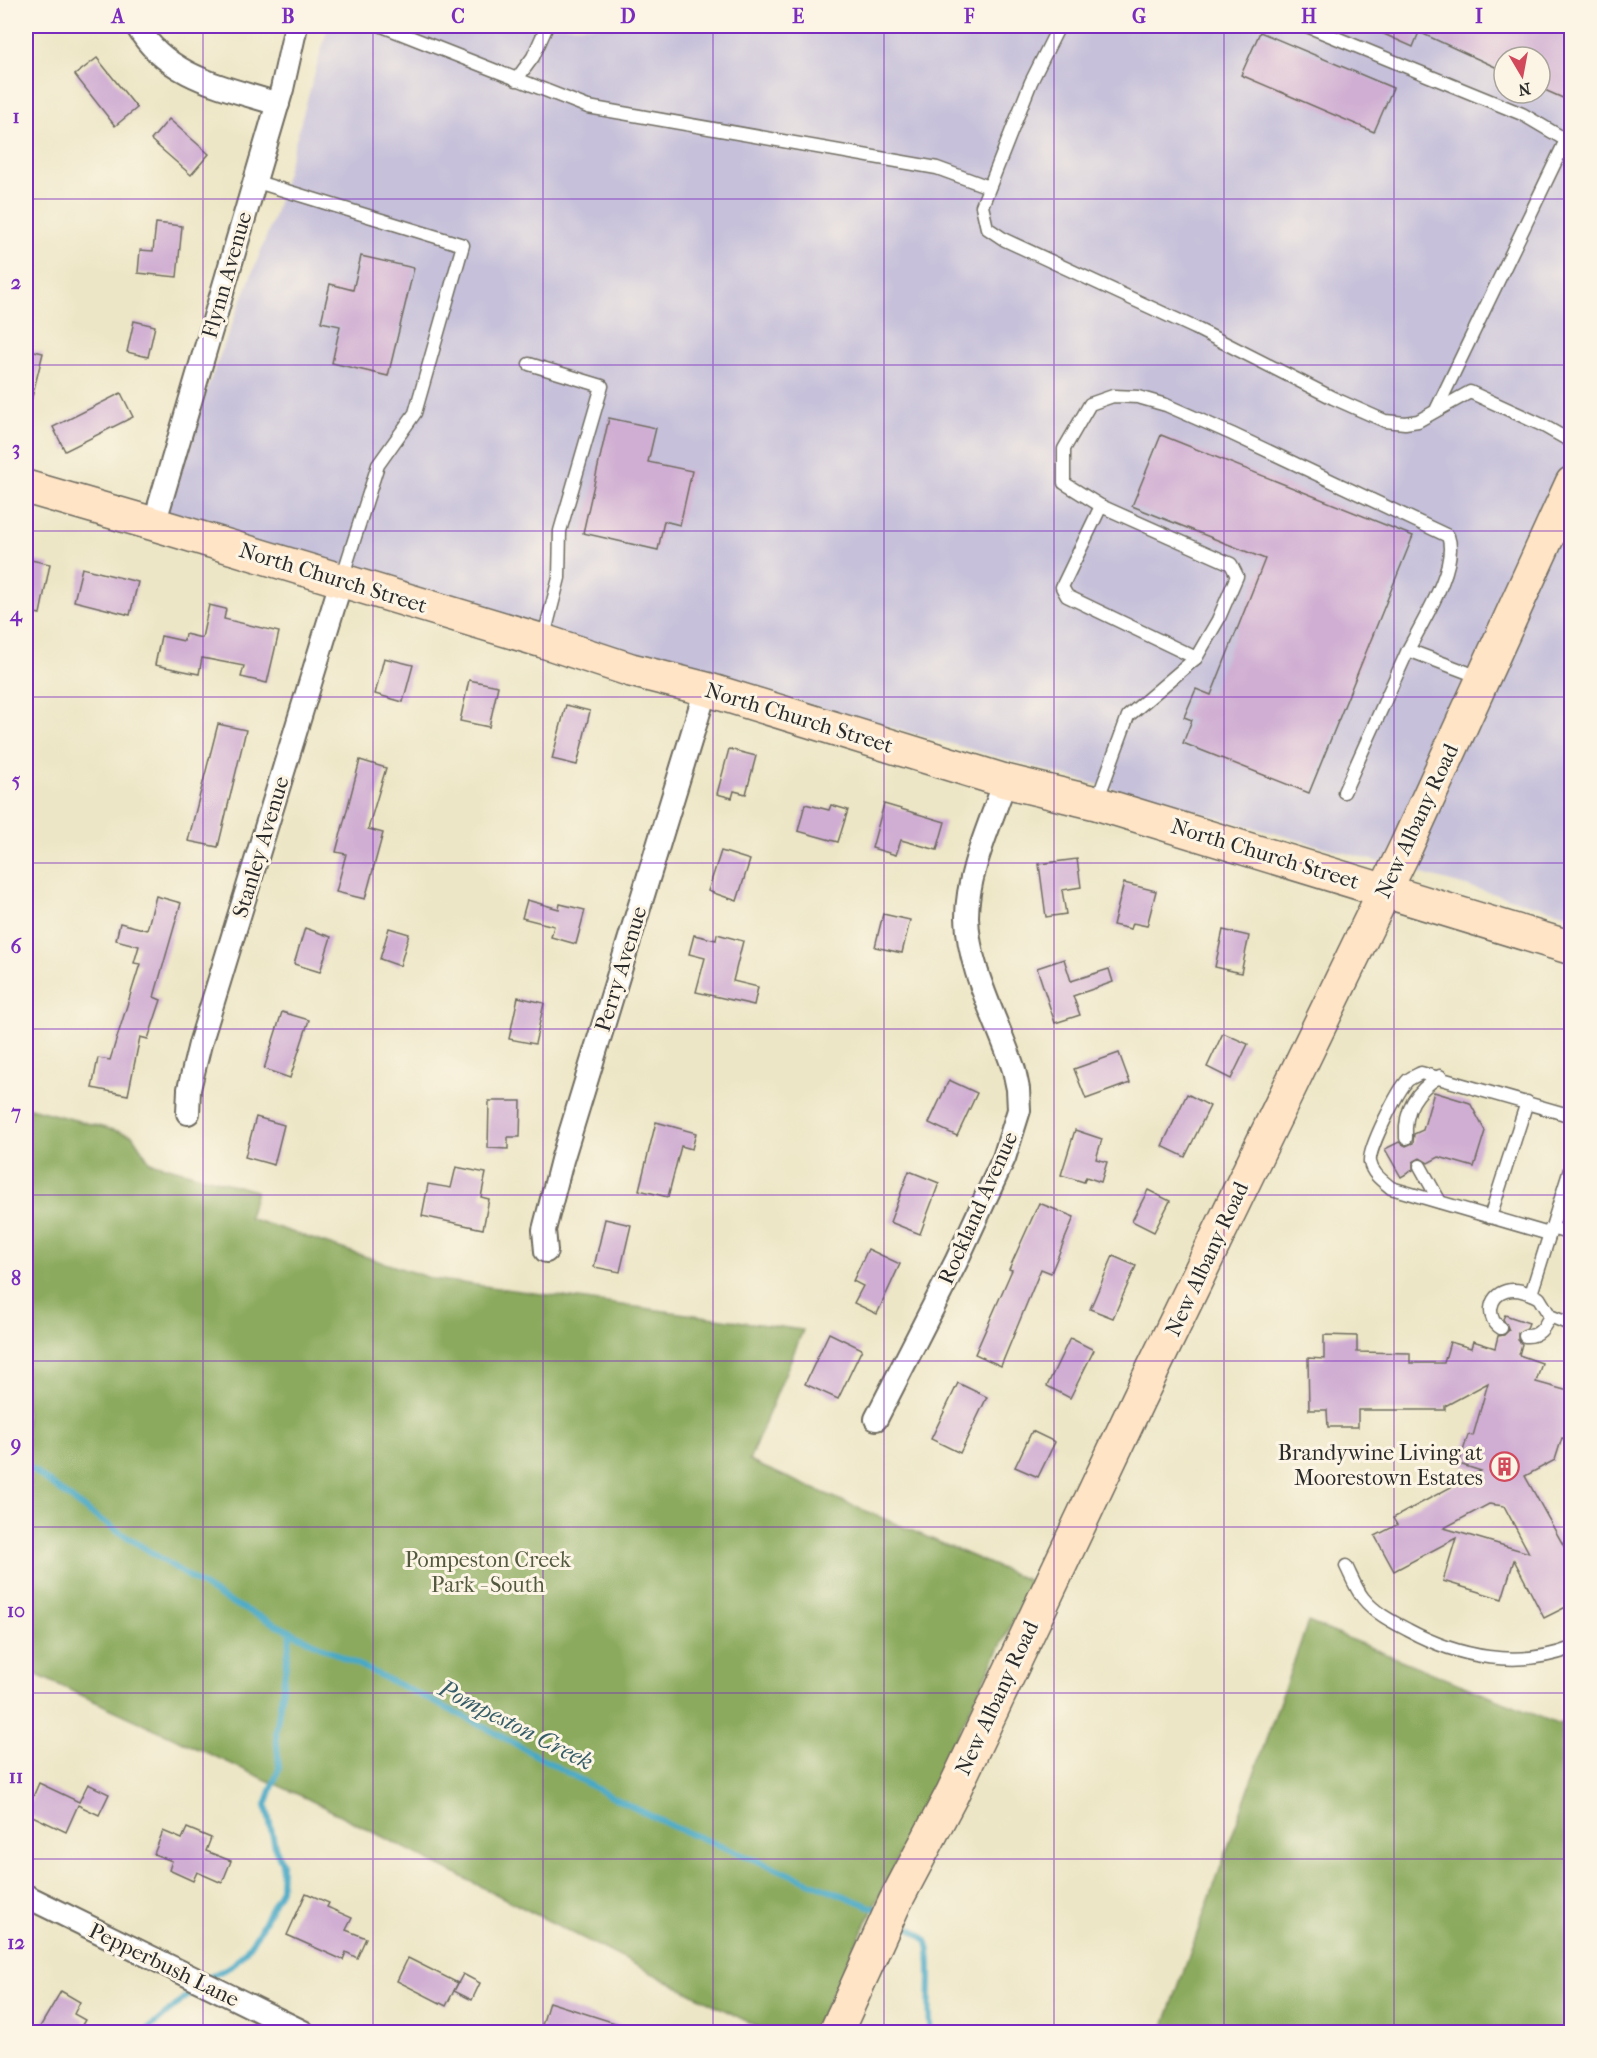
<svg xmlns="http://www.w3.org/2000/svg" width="1597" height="2058" font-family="'IM FELL French Canon',serif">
<rect width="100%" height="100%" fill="#fcf5e5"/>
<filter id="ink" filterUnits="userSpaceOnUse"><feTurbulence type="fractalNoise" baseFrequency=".0167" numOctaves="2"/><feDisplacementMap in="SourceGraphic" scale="12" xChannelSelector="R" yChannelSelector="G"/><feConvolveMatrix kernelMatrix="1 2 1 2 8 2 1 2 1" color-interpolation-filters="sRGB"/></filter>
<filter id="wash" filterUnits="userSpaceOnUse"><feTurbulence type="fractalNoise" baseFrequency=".008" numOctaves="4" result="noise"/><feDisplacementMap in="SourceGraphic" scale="24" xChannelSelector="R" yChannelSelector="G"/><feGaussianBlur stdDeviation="1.35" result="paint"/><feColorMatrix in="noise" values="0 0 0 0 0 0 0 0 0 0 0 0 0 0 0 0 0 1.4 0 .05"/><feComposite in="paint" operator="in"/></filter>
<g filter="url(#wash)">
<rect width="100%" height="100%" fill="#ede6c6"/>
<path fill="#c6c0da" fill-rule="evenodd" d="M328 26H1571V915L154 524 274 217ZM1504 57H1540V93H1504Z"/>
<g fill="#8baa5d" stroke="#5b6a44" stroke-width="1.5">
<path d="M26 1107 132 1135 150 1162 256 1191 249 1218 433 1279 803 1330 749 1461 1032 1582 813 2032H768L308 1799 26 1670Z"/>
<path d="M1308 1622 1557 1724 1571 1721V2032H1162Z"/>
</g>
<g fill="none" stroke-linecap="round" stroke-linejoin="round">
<g stroke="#46a9c6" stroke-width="6">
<path d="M26 1465 90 1513 222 1598 479 1724 608 1795 674 1827 881 1911"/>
<path d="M897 1920C906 1926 918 1931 925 1939 935 1952 926 2010 931 2032"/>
<path d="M208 1978 233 1965 244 1953 257 1935 281 1889 282 1863 275 1847 266 1805 279 1768 276 1732 291 1631"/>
<path d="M145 2032 198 1987"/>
</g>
</g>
<g id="blocks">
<g fill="#d0aed3" fill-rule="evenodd">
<path d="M1366 26H1572V102L1540 88V57H1504V71L1419 32 1413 47Z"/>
<path d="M1260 32 1393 88 1374 132 1241 75Z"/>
<path d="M97 58 137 108 115 126 75 75Z"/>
<path d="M169 119 209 154 191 175 151 140Z"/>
<path d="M156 223 182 226 177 277 138 273 140 250 153 251Z"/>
<path d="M361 256 414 268 388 376 332 363 340 326 321 322 330 284 353 290Z"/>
<path d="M134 321 155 326 148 357 127 352Z"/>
<path d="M26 349 43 353 31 401 26 400Z"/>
<path d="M121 393 133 417 65 451 53 427Z"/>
<path d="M609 418 656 428 648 462 692 471 680 525 664 521 658 550 583 533Z"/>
<path d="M1161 435 1413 536 1309 793 1183 743 1192 720 1184 717 1196 689 1211 695 1265 559 1132 506Z"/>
<path d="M26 559 50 564 40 614 26 611Z"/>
<path d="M82 568 138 582 130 615 74 601Z"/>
<path d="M209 605 226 609 224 619 279 632 267 683 241 677 244 666 202 658 199 674 155 665 161 636 184 641 185 634 202 638Z"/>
<path d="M384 658 413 665 403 702 375 694Z"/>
<path d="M469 680 498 686 489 727 460 721Z"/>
<path d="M566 705 590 711 577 765 552 759Z"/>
<path d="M218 724 246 730 218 847 188 841Z"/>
<path d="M729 749 756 756 746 794 734 791 732 798 717 794Z"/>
<path d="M360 760 386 768 368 829 383 833 365 899 336 892 346 854 336 852Z"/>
<path d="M805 804 829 810 831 805 848 810 838 842 798 831Z"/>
<path d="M884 804 945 822 937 850 901 840 896 855 872 848Z"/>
<path d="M721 851 750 860 737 901 708 891Z"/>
<path d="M1077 859 1081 887 1062 890 1066 914 1046 917 1039 864Z"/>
<path d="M1124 883 1156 891 1147 926 1133 923 1131 929 1113 925Z"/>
<path d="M156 896 181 903 154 997 161 1000 148 1039 140 1037 128 1095 92 1088 98 1058 110 1060 140 964 134 963 139 946 116 940 120 923 147 930Z"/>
<path d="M527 900 559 909 560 904 585 910 576 944 551 937 554 926 522 918Z"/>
<path d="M883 914 910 920 902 953 875 947Z"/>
<path d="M305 928 331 937 320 972 294 964Z"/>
<path d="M389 928 409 934 400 966 380 959Z"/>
<path d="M1223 930 1249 936 1241 973 1215 967Z"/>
<path d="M717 934 743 941 733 981 758 987 754 1005 696 992 705 958 689 954 694 935 716 940Z"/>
<path d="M1064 959 1071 981 1109 969 1113 982 1073 996 1080 1015 1055 1023 1037 968Z"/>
<path d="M518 997 544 1003 535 1044 509 1039Z"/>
<path d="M282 1012 309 1020 290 1078 264 1069Z"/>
<path d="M1223 1033 1248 1044 1231 1079 1207 1067Z"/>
<path d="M1119 1053 1130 1083 1086 1099 1074 1069Z"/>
<path d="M949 1080 977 1093 957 1136 929 1123Z"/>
<path d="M1434 1092 1470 1103 1485 1131 1474 1167 1439 1157 1428 1163 1420 1158 1413 1162V1170L1401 1177 1385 1149 1399 1142 1406 1146 1413 1143 1414 1134 1423 1130Z"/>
<path d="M1187 1094 1210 1106 1185 1157 1162 1146Z"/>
<path d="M489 1101H521L520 1137H508V1149L488 1148Z"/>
<path d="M256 1117 284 1125 274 1165 245 1157Z"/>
<path d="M656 1122 696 1133 692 1149 681 1146 668 1197 639 1190Z"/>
<path d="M1075 1130 1102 1139 1096 1159 1107 1162 1101 1182 1086 1177 1084 1182 1061 1175Z"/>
<path d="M456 1167 486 1173 481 1197 489 1199 483 1229 422 1216 428 1184 451 1188Z"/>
<path d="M909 1171 939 1183 920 1234 890 1222Z"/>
<path d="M1148 1190 1170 1201 1154 1232 1132 1221Z"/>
<path d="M1039 1203 1074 1217 1051 1273 1041 1269 1001 1366 975 1354 1012 1270 1009 1269Z"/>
<path d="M605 1219 631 1225 620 1272 594 1267Z"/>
<path d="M868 1249 900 1264 877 1314 854 1303 863 1286 853 1281Z"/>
<path d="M1113 1256 1136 1266 1113 1318 1090 1309Z"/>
<path d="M1505 1315 1529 1323 1527 1328 1518 1333V1340L1522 1344 1519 1355 1542 1363 1536 1382 1572 1392V1441L1562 1438 1555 1460 1525 1476 1572 1561V1604L1544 1618 1514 1560 1502 1599 1443 1581 1456 1538 1394 1571 1375 1536 1397 1525 1393 1518 1481 1471 1459 1464 1468 1435 1473 1436 1488 1383 1445 1406V1410H1358V1427H1328L1327 1410H1309L1308 1358 1324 1359V1335L1357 1336V1352L1410 1353V1363H1444L1450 1342 1471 1348 1473 1341 1495 1348 1498 1336 1504 1335 1509 1330 1503 1319ZM1489 1504 1504 1506 1529 1553 1444 1528Z"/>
<path d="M829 1333 862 1349 838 1399 805 1384Z"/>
<path d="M1070 1338 1094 1350 1070 1398 1047 1386Z"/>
<path d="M958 1383 987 1397 960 1453 931 1439Z"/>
<path d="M1032 1431 1055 1442 1038 1477 1015 1467Z"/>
<path d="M39 1783 79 1802 88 1784 109 1794 99 1815 78 1805 66 1832 26 1813Z"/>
<path d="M187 1828 211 1838 206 1851 231 1861 222 1883 197 1872 193 1881 169 1870 172 1861 154 1854 163 1831 182 1839Z"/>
<path d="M306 1893 329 1903 327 1907 352 1918 346 1930 366 1938 357 1958 346 1952 343 1960 287 1935Z"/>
<path d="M408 1958 458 1983 446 2006 397 1981Z"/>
<path d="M463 1974 480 1983 472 2000 454 1991Z"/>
<path d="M61 1991 80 2002 74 2014 85 2020 78 2032H37Z"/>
<path d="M549 2002 634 2029 633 2032H540Z"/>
</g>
</g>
</g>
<g filter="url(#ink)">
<use href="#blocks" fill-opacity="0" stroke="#6f6c61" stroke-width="1.5"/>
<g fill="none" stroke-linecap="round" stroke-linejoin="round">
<defs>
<g id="service">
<path d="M382 26 588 107 937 168 989 187"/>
<path d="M1059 26 1031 82 982 206 987 228 1005 240 1195 328 1333 398 1385 421 1405 423 1418 421 1470 392 1542 425 1572 442"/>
<path d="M1307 26 1522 114 1566 140 1571 146"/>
<path d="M516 80 533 57 547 26"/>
<path d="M254 181 463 245 415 413 378 465 342 578"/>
<path d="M529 364 602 386 560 531 559 578 543 640"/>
<path d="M1437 408 1566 140"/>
<path d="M1101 506 1062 587 1067 596 1196 658"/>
<path d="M1344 792 1408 650"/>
<path d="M1097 801 1128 716 1196 658 1218 620 1237 576 1231 564 1101 506 1064 483V449L1090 404 1113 396 1138 397 1166 405 1232 434 1448 536C1459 566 1422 622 1408 650L1482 678"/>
<path d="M1406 1138C1404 1109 1416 1091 1440 1076"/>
<path d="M1420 1166 1440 1202"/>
<path d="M1490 1217 1527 1102"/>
<path d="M1551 1228 1572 1234"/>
<path d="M1549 1234 1391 1188C1383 1181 1372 1174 1370 1162 1368 1149 1398 1090 1408 1080 1412 1077 1417 1075 1421 1073L1572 1116"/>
<path d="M1531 1294 1572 1163"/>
<path d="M1501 1328C1486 1319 1488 1296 1506 1291 1517 1288 1530 1293 1539 1298L1550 1316 1572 1325"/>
<path d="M1525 1336C1539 1337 1544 1328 1550 1316"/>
<path d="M1346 1566C1351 1576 1356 1589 1363 1598 1375 1613 1391 1621 1408 1630 1458 1657 1517 1669 1572 1648"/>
</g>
<g id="minor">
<path d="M137 26C167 78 225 87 278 104"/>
<path d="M154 524 282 89 296 26"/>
<path d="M188 1113 189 1089 200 1044 341 582"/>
<path d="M546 1251 544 1230 562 1160 706 689"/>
<path d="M876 1419 956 1262 1004 1158 1019 1110 1018 1089 1014 1070C998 1021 968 970 967 917 967 872 991 823 1005 781"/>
<path d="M26 1896 303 2032"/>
</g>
<g id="secondary">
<path d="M26 487 154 524 543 641 631 670 706 689 1005 781 1096 803 1572 948"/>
<path d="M836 2032 895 1902 952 1794 1138 1400 1406 847 1572 483"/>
</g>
</defs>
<use href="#service" stroke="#6f6c61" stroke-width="15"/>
<use href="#minor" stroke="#6f6c61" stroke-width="26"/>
<use href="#secondary" stroke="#6f6c61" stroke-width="36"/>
<use href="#service" stroke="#fff" stroke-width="12"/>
<use href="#minor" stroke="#fff" stroke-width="22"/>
<use href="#secondary" stroke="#ffe4c6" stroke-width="33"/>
</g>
</g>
<path fill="none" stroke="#7b2cbf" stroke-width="1.5" stroke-opacity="0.55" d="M203 26V2032M373 26V2032M543 26V2032M713 26V2032M884 26V2032M1054 26V2032M1224 26V2032M1394 26V2032M26 199H1572M26 365H1572M26 531H1572M26 697H1572M26 863H1572M26 1029H1572M26 1195H1572M26 1361H1572M26 1527H1572M26 1693H1572M26 1859H1572"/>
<defs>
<symbol id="building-ring" viewBox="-11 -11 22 22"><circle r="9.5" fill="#fcf5e5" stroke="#d1495b" stroke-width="1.5"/><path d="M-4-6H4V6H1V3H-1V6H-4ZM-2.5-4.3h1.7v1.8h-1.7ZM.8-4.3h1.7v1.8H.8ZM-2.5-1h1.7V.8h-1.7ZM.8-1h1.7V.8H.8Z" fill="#d1495b"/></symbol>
</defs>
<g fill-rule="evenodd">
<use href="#building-ring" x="1488" y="1450" width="33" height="33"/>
</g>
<g text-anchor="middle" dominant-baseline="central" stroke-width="6" stroke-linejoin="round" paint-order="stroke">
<g font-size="22" fill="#2b2b2b" stroke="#fcf5e5">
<text transform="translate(227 275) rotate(-74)">Flynn Avenue</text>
<text transform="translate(333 578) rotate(17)">North Church Street</text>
<text transform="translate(799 718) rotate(17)">North Church Street</text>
<text transform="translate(1417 821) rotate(-65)">New Albany Road</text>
<text transform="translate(261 847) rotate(-73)">Stanley Avenue</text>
<text transform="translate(1265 854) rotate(17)">North Church Street</text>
<text transform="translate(621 969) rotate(-73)">Perry Avenue</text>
<text transform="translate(978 1208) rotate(-66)">Rockland Avenue</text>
<text transform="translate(1207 1259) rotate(-65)">New Albany Road</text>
<text transform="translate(997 1698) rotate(-65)">New Albany Road</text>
<text transform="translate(164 1965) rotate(26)">Pepperbush Lane</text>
</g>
<g font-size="22" fill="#2b2b2b" stroke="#fcf5e5" text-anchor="end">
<text x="1483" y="1453">Brandywine Living at<tspan x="1483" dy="25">Moorestown Estates</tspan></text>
</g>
<g font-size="22" fill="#53593e" stroke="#fcf5e5">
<text x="488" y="1560">Pompeston Creek<tspan x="488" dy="25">Park - South</tspan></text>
</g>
<g font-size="24" font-style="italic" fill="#365d69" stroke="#fcf5e5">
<text transform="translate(516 1725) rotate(27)">Pompeston Creek</text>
</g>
</g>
<rect width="1597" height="2058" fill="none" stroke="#fcf5e5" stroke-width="66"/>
<g transform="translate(1522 75) rotate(170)"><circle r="28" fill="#fcf5e5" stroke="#a8a49b" stroke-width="1.5"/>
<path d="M0-4.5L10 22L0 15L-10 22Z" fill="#d1495b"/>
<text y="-9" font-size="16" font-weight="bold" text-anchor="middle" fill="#2b2b2b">N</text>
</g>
<rect x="33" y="33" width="1531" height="1992" fill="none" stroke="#7b2cbf" stroke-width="2"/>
<g font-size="20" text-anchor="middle" font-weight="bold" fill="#7b2cbf">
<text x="118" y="23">A</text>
<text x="288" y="23">B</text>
<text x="458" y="23">C</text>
<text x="628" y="23">D</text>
<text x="798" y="23">E</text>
<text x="969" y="23">F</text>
<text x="1139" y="23">G</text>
<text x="1309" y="23">H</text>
<text x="1479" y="23">I</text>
<text x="16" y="123">1</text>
<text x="16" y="289">2</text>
<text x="16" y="455">3</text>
<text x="16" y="621">4</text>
<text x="16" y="787">5</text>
<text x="16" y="953">6</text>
<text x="16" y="1119">7</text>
<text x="16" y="1285">8</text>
<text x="16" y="1451">9</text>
<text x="16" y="1617">10</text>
<text x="16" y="1783">11</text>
<text x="16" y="1949">12</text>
</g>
</svg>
